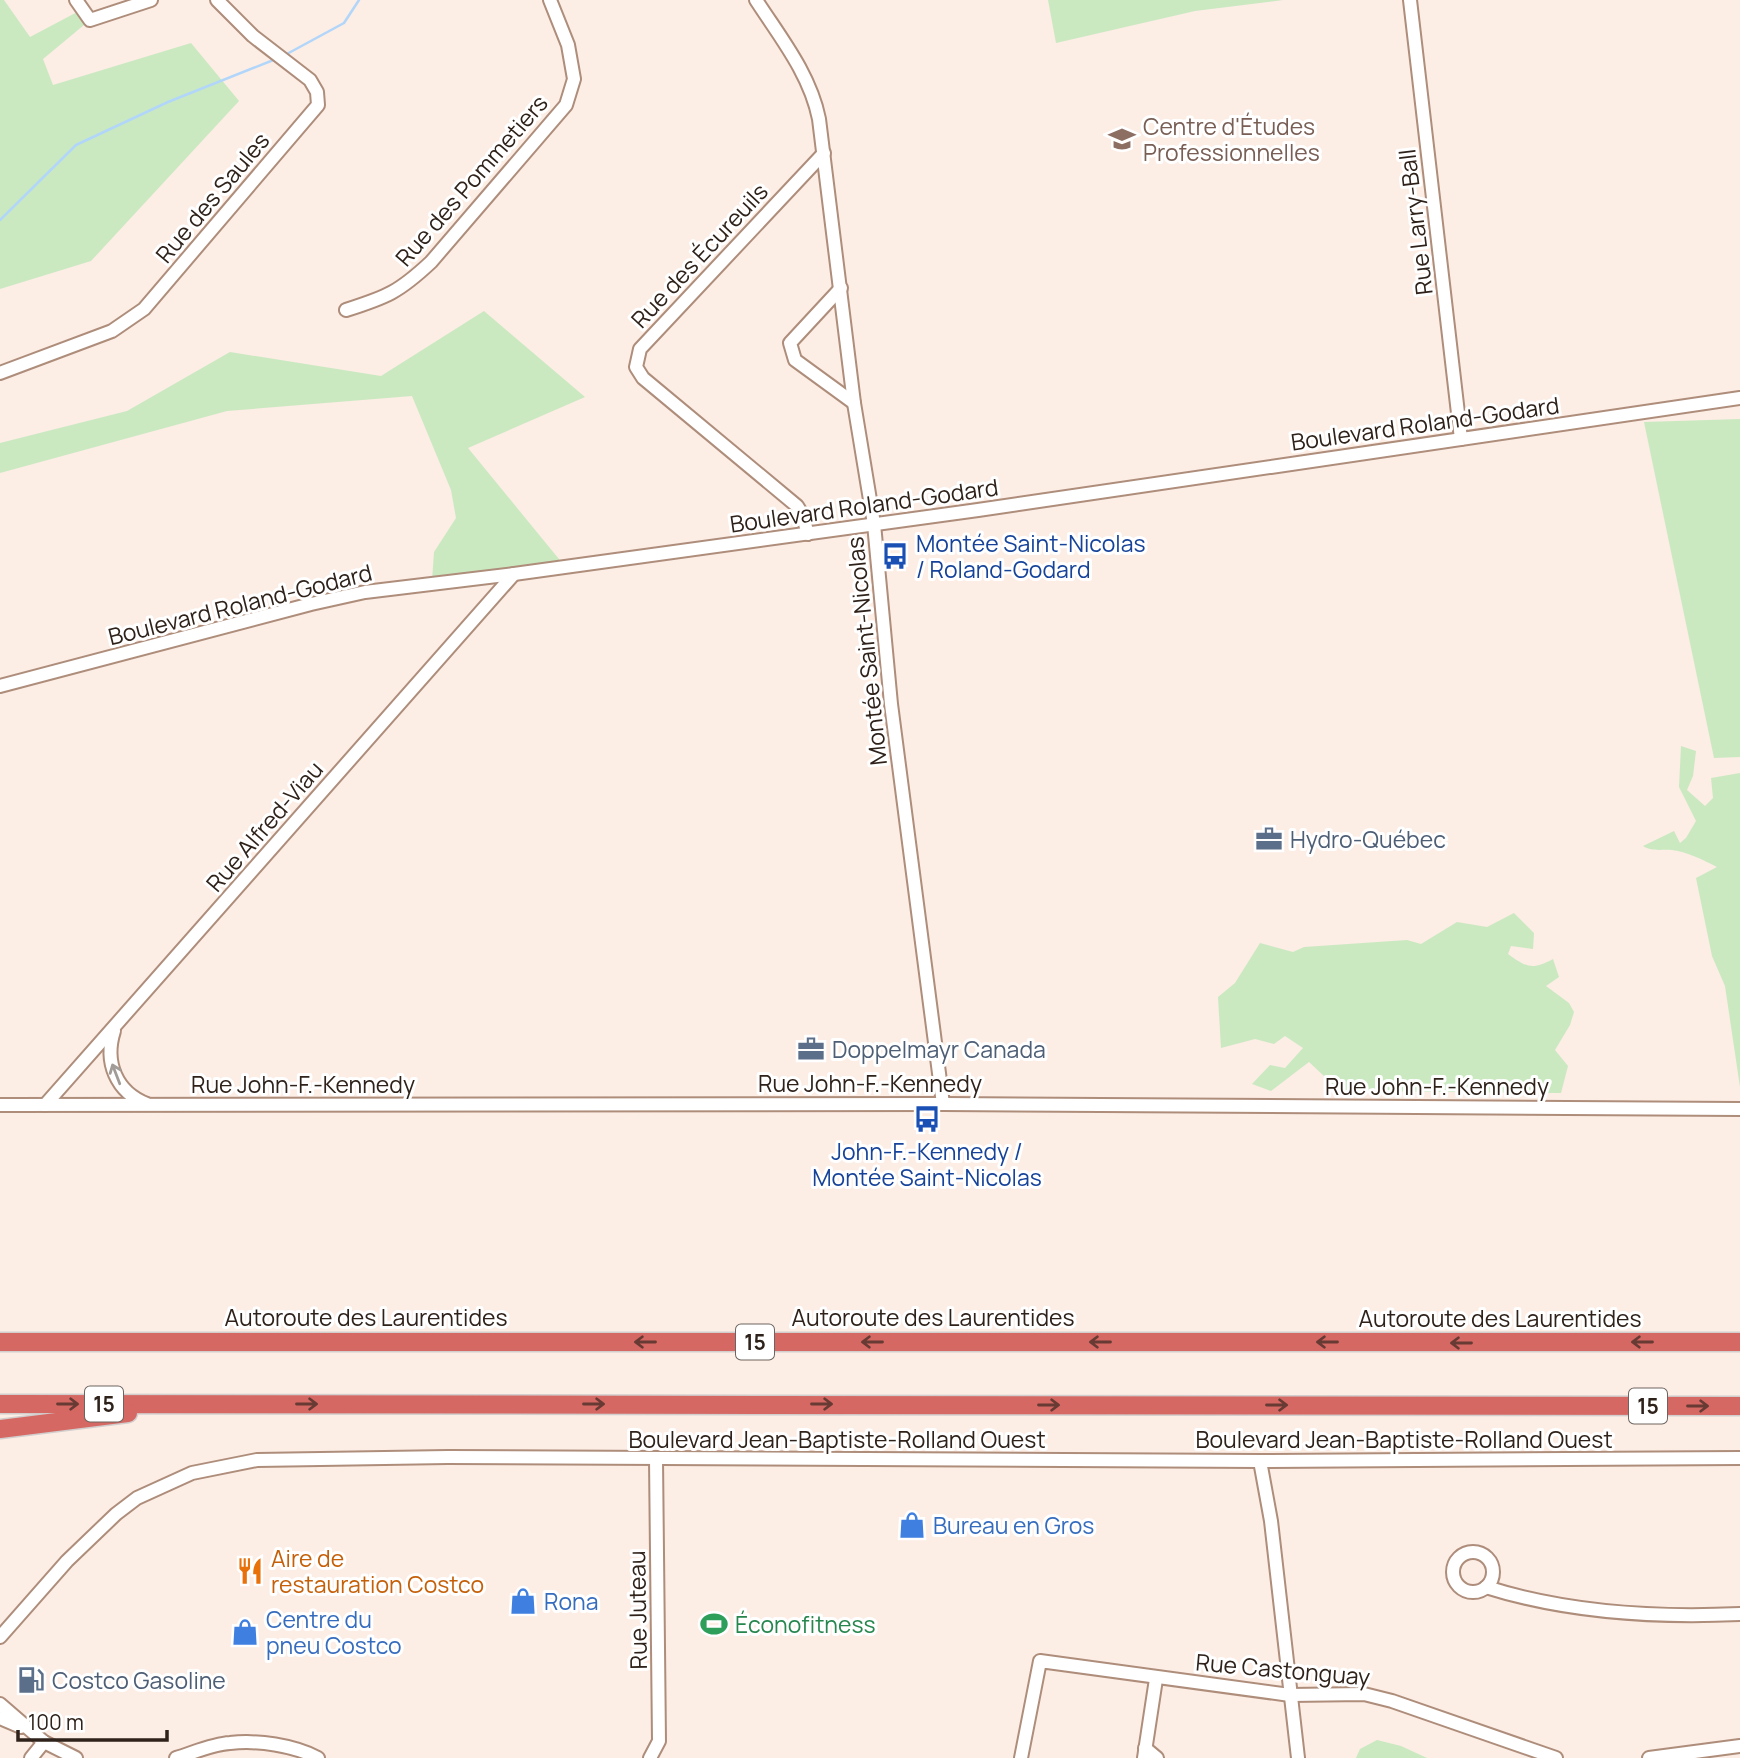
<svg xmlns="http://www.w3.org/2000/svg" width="1740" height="1758" font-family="Manrope,sans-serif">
<rect width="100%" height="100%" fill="#fcede5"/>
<g fill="#cae9c1">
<path d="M0 0H4L30 37 81 10 90 20 43 59 53 85 191 43 239 101 91 261 0 289Z"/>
<path d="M1048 0H1283L1195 11 1056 43Z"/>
<path d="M484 311 585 397 468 448 563 564 432 581 434 552 456 518 451 490 412 396 227 411 0 473V443L127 411 230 352 381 376Z"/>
<path d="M1740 419V757L1714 758 1644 422Z"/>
<path d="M1681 746 1696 751 1693 776 1687 790 1705 806 1713 798 1711 778 1740 773V1087L1725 986 1712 956 1696 878 1717 867C1703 860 1688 852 1672 850 1661 849 1653 852 1643 846L1674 831 1680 843 1686 838 1696 821 1679 787Z"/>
<path d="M1514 913 1534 933 1533 949 1511 946 1508 954C1527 968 1533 970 1553 959L1559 977 1546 986 1569 1003 1574 1012 1570 1025 1555 1050 1568 1066 1561 1093 1340 1091 1309 1062 1271 1091 1252 1084 1270 1065 1285 1068 1303 1048 1285 1036 1274 1044 1255 1039 1221 1048 1218 997 1235 983 1260 943 1293 952 1304 947 1407 940 1421 944 1457 922 1487 927Z"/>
<path d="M1377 1740 1401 1746 1427 1758H1356L1360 1749Z"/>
</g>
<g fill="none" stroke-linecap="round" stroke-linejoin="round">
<g stroke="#b1d6fa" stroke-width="2.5">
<path d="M285 55 344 23 359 0"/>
<path d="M0 220 76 145 168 102 276 59"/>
</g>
<defs>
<g id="minor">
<path d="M76 0 90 20 151 0"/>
<path d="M756 0C780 37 810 74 819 119L854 403 874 524 891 704 943 1104"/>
<path d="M1410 0 1461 439"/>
<path d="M841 288 790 343 795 360 854 403"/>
<path d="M346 310C387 297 399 292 431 262L566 105 574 79 568 45 550 0"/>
<path d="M0 373 112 331 144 309 318 105 317 92 310 80 253 36 217 0"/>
<path d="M808 534 802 514 797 506 643 378 636 367 640 349 824 153"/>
<path d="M0 686 311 604 365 592 514 574 978 510 1740 398"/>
<path d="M114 1031C104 1062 116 1092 147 1104"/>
<path d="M0 1105 943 1104 1740 1109"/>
<path d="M45 1105 514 574"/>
<path d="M1260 1461 1271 1521 1298 1758"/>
<circle cx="1473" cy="1572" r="20"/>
<path d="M1486 1587C1568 1613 1654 1618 1740 1614"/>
<path d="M0 1637 67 1561 116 1514 137 1498 192 1473 257 1460 448 1457 1260 1461 1740 1458"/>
<path d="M0 1704 44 1742 76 1758"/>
<path d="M0 1718 21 1727"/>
<path d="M1145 1748 1157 1758"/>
<path d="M31 1758 44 1742"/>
<path d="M176 1758C193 1753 212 1744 230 1743 258 1740 293 1745 318 1758"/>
<path d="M650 1758 659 1741 656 1459"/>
<path d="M1021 1758 1040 1661 1290 1695 1364 1694 1392 1701 1556 1758"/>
<path d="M1144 1758 1156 1679"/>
<path d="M1649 1758 1740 1746"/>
</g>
<g id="highway">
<path d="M0 1342H1740"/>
<path d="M0 1404 1740 1406"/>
<path d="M0 1429 128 1413"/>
</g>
</defs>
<use href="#minor" stroke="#ae8d7b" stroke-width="16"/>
<use href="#highway" stroke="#d1cecd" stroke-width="21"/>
<use href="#minor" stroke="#fff" stroke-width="12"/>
<use href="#highway" stroke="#d56863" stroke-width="18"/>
</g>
<defs><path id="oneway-shaft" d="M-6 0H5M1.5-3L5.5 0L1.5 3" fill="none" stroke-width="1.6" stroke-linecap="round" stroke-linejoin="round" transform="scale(1.75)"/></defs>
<use stroke="#a19c98" href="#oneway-shaft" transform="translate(116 1074) rotate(-111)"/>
<g stroke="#683a34">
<use href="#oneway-shaft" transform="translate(645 1342) rotate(-180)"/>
<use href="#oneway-shaft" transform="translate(872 1342) rotate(-180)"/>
<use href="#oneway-shaft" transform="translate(1100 1342) rotate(-180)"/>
<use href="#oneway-shaft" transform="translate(1327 1342) rotate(180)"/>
<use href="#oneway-shaft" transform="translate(1642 1342) rotate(180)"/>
<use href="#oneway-shaft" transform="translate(1461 1343) rotate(-180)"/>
<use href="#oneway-shaft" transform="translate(68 1404)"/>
<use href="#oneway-shaft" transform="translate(307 1404)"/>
<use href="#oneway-shaft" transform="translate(594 1404)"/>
<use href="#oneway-shaft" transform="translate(822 1404)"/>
<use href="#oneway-shaft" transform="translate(1049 1405)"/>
<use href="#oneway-shaft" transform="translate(1277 1405)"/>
<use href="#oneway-shaft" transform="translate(1698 1406)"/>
</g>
<defs>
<symbol id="university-bare" viewBox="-9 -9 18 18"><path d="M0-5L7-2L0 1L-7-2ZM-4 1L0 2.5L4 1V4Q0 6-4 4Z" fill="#8d6e63" stroke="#fff" stroke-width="2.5" paint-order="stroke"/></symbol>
<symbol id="bus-bare" viewBox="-9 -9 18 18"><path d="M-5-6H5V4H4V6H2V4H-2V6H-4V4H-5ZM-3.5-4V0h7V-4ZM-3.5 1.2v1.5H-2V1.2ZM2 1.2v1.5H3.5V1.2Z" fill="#1a4fb4" stroke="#fff" stroke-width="2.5" paint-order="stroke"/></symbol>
<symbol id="office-bare" viewBox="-9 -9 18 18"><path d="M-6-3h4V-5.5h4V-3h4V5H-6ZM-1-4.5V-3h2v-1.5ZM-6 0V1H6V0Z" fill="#5c6f8a" stroke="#fff" stroke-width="2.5" paint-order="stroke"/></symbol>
<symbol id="shop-bare" viewBox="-9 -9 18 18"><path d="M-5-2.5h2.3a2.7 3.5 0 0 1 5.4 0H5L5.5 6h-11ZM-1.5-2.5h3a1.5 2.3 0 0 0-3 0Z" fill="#3f7fe0" stroke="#fff" stroke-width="2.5" paint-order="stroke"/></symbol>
<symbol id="restaurant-bare" viewBox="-9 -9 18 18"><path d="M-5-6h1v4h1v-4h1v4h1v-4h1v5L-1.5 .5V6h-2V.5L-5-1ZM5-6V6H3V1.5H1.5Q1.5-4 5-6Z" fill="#e8710a" stroke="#fff" stroke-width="2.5" paint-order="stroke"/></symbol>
<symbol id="stadium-bare" viewBox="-9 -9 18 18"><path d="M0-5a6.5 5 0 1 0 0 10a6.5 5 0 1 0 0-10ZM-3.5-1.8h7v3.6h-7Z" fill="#2e9e5b" stroke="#fff" stroke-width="2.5" paint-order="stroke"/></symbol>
<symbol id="fuel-bare" viewBox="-9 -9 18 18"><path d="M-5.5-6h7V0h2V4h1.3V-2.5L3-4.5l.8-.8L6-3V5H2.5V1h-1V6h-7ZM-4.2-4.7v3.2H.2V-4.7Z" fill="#5c6f8a" stroke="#fff" stroke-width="2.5" paint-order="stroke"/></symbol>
</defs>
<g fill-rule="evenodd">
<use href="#university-bare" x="1103" y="120" width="38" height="38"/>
<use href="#bus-bare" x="876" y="537" width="38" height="38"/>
<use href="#office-bare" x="1250" y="820" width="38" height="38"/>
<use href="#office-bare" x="792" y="1030" width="38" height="38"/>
<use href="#bus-bare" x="908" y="1100" width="38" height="38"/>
<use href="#shop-bare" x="893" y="1506" width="38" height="38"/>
<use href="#restaurant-bare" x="231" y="1552" width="38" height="38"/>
<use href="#shop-bare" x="504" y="1582" width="38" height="38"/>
<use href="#stadium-bare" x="695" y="1605" width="38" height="38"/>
<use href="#shop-bare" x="226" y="1613" width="38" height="38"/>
<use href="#fuel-bare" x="12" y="1661" width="38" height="38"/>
</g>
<g text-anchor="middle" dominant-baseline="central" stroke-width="6" stroke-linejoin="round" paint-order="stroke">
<g fill="#fff" stroke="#6d645f" stroke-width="2">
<rect x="736" y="1324.5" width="38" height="35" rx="5"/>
<rect x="85" y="1386.5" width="38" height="35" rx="5"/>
<rect x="1629" y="1388.5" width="38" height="35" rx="5"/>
</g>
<g font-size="21" font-weight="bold" fill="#2e221a">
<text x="755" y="1342">15</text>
<text x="104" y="1404">15</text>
<text x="1648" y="1406">15</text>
</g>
<g font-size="23" fill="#785e54" stroke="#fff" text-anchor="start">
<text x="1143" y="126">Centre d'Études<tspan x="1143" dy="26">Professionnelles</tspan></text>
</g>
<g font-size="23" fill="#2e221a" stroke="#fff">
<text transform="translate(471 180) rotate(-49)">Rue des Pommetiers</text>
<text transform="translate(212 197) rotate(-50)">Rue des Saules</text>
<text transform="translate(1415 222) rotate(-97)">Rue Larry-Ball</text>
<text transform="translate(699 255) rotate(-47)">Rue des Écureuils</text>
<text transform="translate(1425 423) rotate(-8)">Boulevard Roland-Godard</text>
<text transform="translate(864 505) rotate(-8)">Boulevard Roland-Godard</text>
<text transform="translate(240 604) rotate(-14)">Boulevard Roland-Godard</text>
<text transform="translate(866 651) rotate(-96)">Montée Saint-Nicolas</text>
<text transform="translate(264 826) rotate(-49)">Rue Alfred-Viau</text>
<text x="870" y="1083">Rue John-F.-Kennedy</text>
<text x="303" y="1084">Rue John-F.-Kennedy</text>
<text x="1437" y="1086">Rue John-F.-Kennedy</text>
<text x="366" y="1317">Autoroute des Laurentides</text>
<text x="933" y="1317">Autoroute des Laurentides</text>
<text x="1500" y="1318">Autoroute des Laurentides</text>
<text x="837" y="1439">Boulevard Jean-Baptiste-Rolland Ouest</text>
<text x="1404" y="1439">Boulevard Jean-Baptiste-Rolland Ouest</text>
<text transform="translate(637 1610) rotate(-91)">Rue Juteau</text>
<text transform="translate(1283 1669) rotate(5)">Rue Castonguay</text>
</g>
<g font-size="23" fill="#164399" stroke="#fff" text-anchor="start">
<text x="916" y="543">Montée Saint-Nicolas<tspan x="916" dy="26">/ Roland-Godard</tspan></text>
<text x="927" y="1151" text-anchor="middle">John-F.-Kennedy /<tspan x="927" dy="26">Montée Saint-Nicolas</tspan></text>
</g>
<g font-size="23" fill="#4e5e75" stroke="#fff" text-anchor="start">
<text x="1290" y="839">Hydro-Québec</text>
<text x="832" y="1049">Doppelmayr Canada</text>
<text x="52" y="1680">Costco Gasoline</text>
</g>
<g font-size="23" fill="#366cbe" stroke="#fff" text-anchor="start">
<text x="933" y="1525">Bureau en Gros</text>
<text x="544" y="1601">Rona</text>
<text x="266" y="1619">Centre du<tspan x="266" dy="26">pneu Costco</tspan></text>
</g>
<g font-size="23" fill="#c56008" stroke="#fff" text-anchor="start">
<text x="271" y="1558">Aire de<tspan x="271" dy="26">restauration Costco</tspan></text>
</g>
<g font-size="23" fill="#27864d" stroke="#fff" text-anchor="start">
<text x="735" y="1624">Éconofitness</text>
</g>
</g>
<path d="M18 1730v10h149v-10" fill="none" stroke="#2e221a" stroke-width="3.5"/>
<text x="28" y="1730" font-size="21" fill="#2e221a" stroke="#ffffff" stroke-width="5" paint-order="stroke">100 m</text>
</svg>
